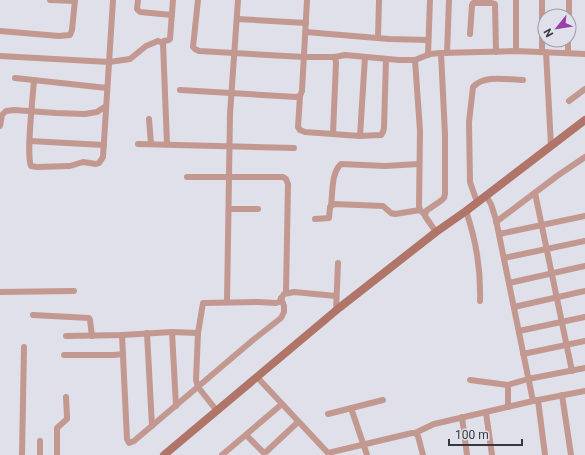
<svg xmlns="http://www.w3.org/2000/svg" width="585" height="455" font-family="Roboto,sans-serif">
<rect width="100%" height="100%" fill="#dfe0e9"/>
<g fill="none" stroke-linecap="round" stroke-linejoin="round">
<g stroke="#c29890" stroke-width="6">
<path d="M50 0 75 1"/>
<path d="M138 0 137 9 140 12 172 15"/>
<path d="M198 0 193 47 195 49 199 51 304 57H335L345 55 399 60H415L430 54 441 53 516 51 585 54"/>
<path d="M542 0V51"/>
<path d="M569 16V0"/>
<path d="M237 19 306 23"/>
<path d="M0 31 59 36 70 35 72 30 75 0"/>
<path d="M306 32 389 39 428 40"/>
<path d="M470 34 472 5 473 3H492L495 4 496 52"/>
<path d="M378 38 379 0"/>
<path d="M516 51V0"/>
<path d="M546 52 551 146"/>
<path d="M447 53 449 0"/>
<path d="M568 53V40"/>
<path d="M428 55 430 0"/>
<path d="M0 56 109 62 130 59 146 46 158 41 163 43"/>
<path d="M415 60 420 131 419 206 420 210 424 214"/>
<path d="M15 78 107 88"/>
<path d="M34 80C33 96 26 155 31 166L37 167 70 166 83 162 96 164 99 163 103 157 113 0"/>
<path d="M180 90 296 97 300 96 302 91 307 0"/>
<path d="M300 96 298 127 300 130 305 132 360 136 381 135 383 132 384 128 386 59"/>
<path d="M569 101 585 89"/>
<path d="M149 119 151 144"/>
<path d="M0 126 2 115 6 111 14 110 56 113 85 114 97 112 106 106"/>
<path d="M333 134 336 63 335 57"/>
<path d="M360 136 365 57"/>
<path d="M30 141 104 145"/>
<path d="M138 144 294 148"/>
<path d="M167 144 163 43 164 41 169 40 170 39 173 0"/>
<path d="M187 177H283L286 179 288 184 286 293"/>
<path d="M535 193C547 252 560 311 572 371"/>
<path d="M486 196 491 204 496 220 533 401"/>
<path d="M477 202 470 182 469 122 473 87C485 74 508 80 523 80"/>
<path d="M331 205C333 192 331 173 341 164L385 166 419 164"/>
<path d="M229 209H258"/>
<path d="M466 211C476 240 481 271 480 301"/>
<path d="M315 219 329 218 330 207 334 204 383 206 391 213 395 214 420 210"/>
<path d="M496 222 557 176 585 157"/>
<path d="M436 232 425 216 426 211 442 200 444 198 445 194V135L441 53"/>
<path d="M499 234 585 216"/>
<path d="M504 258 585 241"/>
<path d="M509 283 585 266"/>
<path d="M0 292 74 291"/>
<path d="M227 302 230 114 238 0"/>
<path d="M514 307 585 291"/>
<path d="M336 311 338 263"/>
<path d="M33 315 89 318 90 320 92 336"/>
<path d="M519 331 585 317"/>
<path d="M172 332 176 406"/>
<path d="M147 333 152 426"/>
<path d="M122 335 127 439 129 443 134 441 253 340 281 318 284 312V306L281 298"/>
<path d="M66 336 122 335 172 332 198 333"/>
<path d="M523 354 585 341"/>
<path d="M64 355H114L123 354"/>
<path d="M257 377 328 453 412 433H415L418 436 423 455"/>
<path d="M470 380 508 385 528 379 585 368"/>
<path d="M562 395 571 455"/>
<path d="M538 400 545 455"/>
<path d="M508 407V385"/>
<path d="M351 408 367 455"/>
<path d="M217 411 198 387 196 380 198 333 203 303 258 302 276 303 279 302 284 294 294 292 336 296"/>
<path d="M486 413 492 455"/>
<path d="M328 414 383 400"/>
<path d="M462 417 467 455"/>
<path d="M415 433 434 424 533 401 585 391"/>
<path d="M246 435 263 452H266L298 422"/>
<path d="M22 455 24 347"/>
<path d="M40 455V441"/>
<path d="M57 455V428L67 419V417L66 397"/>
<path d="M222 455 282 404"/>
</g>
<path stroke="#b07469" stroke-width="8" d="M164 455 339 308 436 232 466 211 585 120"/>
</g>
<g transform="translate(557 28) rotate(240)"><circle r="19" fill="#dfe0e9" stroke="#9c9da4"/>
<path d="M0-3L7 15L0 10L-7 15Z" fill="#983fab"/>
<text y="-6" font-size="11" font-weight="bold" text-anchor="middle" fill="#38383c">N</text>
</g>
<path d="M449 439v6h73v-6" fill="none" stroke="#38383c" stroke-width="2"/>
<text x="455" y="439" font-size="12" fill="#38383c" stroke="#dfe0e9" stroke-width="3" paint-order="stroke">100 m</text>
</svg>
